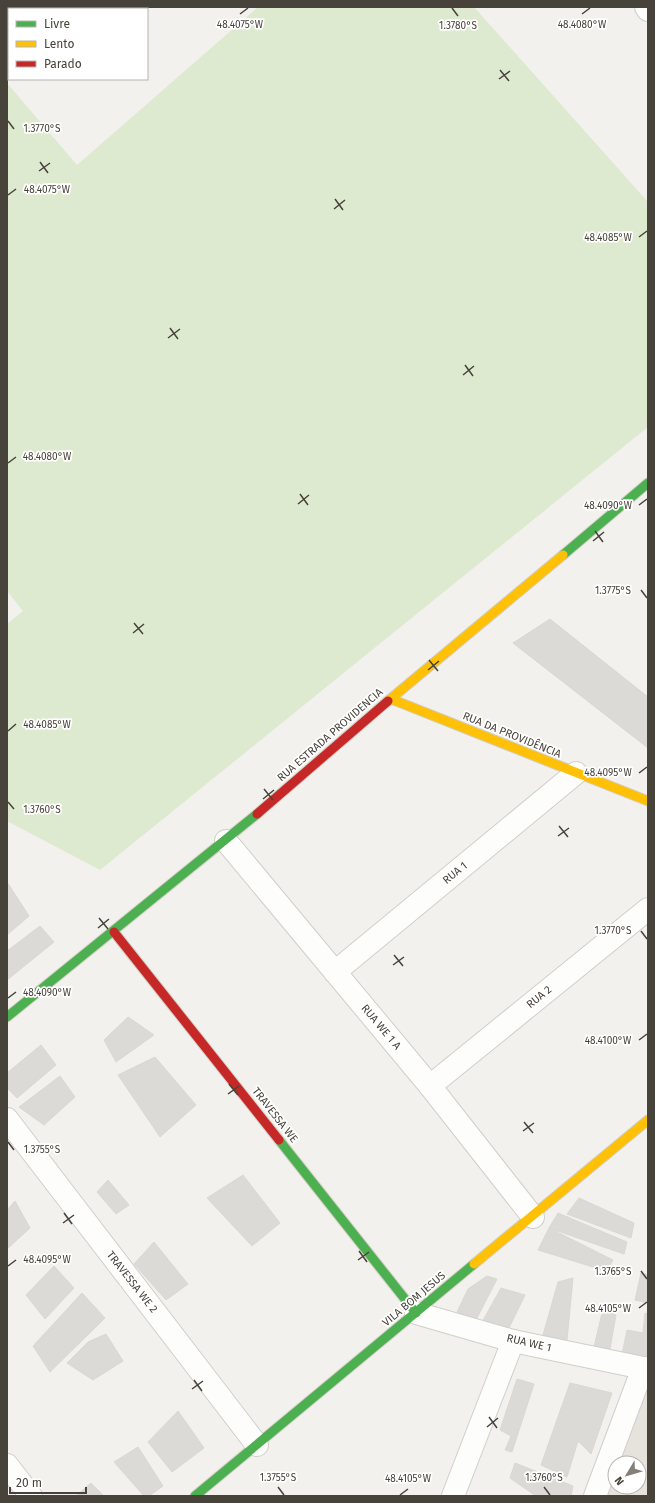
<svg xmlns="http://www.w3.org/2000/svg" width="655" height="1503" font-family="'Fira Sans',sans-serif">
<rect width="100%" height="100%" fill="#f2f1ed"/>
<path fill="#e5e3dc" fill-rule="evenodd" d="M648 1369V1496H595ZM615 1463H639V1487H615Z"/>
<path fill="#deead0" d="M258 7H474L648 202V427L100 870 7 821V624L23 611 7 591V83L77 165Z"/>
<g fill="#dcdad6" stroke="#dad8d3">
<path d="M550 619 648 697V748L513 643Z"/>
<path d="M7 882 29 916 7 935Z"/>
<path d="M40 926 54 942 7 980V951Z"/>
<path d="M128 1017 154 1035 116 1062 104 1040Z"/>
<path d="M41 1045 56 1065 17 1098 7 1088V1073Z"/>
<path d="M155 1057 196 1105 160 1137 118 1075Z"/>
<path d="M60 1076 75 1097 44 1125 19 1107Z"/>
<path d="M243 1175 280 1223 252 1246 207 1198Z"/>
<path d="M108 1180 129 1205 116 1214 97 1192Z"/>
<path d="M579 1198 634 1223 631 1238 567 1214Z"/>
<path d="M15 1201 30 1228 7 1249V1210Z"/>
<path d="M558 1213 627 1242 624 1254 549 1228Z"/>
<path d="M549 1228 613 1260 606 1271 538 1250Z"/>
<path d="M154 1242 188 1284 166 1300 134 1264Z"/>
<path d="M54 1266 74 1288 45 1319 26 1295Z"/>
<path d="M641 1273 648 1275V1303L635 1300Z"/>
<path d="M487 1276 497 1279 476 1320 457 1312 468 1289Z"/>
<path d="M573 1278 567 1340 543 1335 558 1282Z"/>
<path d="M501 1288 525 1295 509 1328 481 1324Z"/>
<path d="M82 1293 105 1318 50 1372 33 1346Z"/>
<path d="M603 1309 616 1315 608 1360 593 1351Z"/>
<path d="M645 1313 648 1314V1363L621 1359 627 1330 643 1333Z"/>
<path d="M106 1334 123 1361 93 1380 67 1363 88 1342Z"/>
<path d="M517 1379 534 1384 512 1452 505 1450 511 1436 500 1430Z"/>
<path d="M570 1383 612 1393 591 1454 578 1441 567 1477 541 1465Z"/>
<path d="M178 1411 204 1448 172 1472 148 1442Z"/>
<path d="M138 1447 163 1486 149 1496H144L114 1462Z"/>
<path d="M515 1463 573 1486 571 1496H536L510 1478Z"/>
<path d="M91 1483 104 1496H76Z"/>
</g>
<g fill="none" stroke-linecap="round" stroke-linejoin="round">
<defs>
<g id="street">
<path d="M646 7 648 10"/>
<path d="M226 841 430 1086 533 1217"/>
<path d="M335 972 576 773"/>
<path d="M430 1086 648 909"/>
<path d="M7 1119 257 1445"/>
<path d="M416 1313 513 1341 648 1369"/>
<path d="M7 1465 31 1496"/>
<path d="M453 1496 513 1341"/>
<path d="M595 1496 643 1368"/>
</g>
<g id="fast">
<path d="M563 555 648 483"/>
<path d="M7 1017 257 814"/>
<path d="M279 1140 416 1313"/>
<path d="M195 1496 474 1264"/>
</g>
<g id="slow">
<path d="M391 699 648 801"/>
<path d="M388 701 563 555"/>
<path d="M474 1264 648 1120"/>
</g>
<g id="jam">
<path d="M257 814 388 701"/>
<path d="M114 932 279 1140"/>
</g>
</defs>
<use href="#street" stroke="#d0cfcb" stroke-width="24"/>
<use href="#fast" stroke="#d0cec5" stroke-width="11"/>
<use href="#slow" stroke="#d0cec5" stroke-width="11"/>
<use href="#jam" stroke="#d0cec5" stroke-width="11"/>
<use href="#street" stroke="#fdfdfc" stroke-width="22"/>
<use href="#fast" stroke="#4caf50" stroke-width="9"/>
<use href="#slow" stroke="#ffc107" stroke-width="9"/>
<use href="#jam" stroke="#c62828" stroke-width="9"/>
</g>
<path fill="none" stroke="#48433a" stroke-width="1.5" d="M452 8 458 16M240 14 248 8M582 14 590 8M500 70 509 81M499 79 510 71M8 121 14 129M40 162 48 173M39 171 50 163M8 195 16 189M335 199 343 210M334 209 345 200M639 237 647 231M170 328 178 339M168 338 180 329M465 365 473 376M463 375 474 366M8 463 16 457M300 494 308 505M298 504 309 495M639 505 647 499M595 531 603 542M593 541 604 532M641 590 647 598M134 623 143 634M133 633 144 624M429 660 438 671M428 670 439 661M8 731 16 724M639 773 647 767M264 789 273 800M263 799 274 790M8 802 14 809M559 826 568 837M558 836 569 828M99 918 108 929M98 928 109 919M641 931 647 939M394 955 403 966M393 965 404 957M8 998 16 992M639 1040 647 1034M229 1084 238 1095M228 1094 239 1086M524 1122 533 1133M523 1131 534 1123M8 1142 14 1150M64 1213 72 1224M63 1223 74 1215M359 1251 367 1262M358 1260 369 1252M8 1266 16 1260M641 1271 647 1279M639 1308 647 1302M194 1380 202 1391M192 1389 203 1381M489 1417 497 1428M487 1427 498 1418M278 1487 284 1495M544 1487 550 1495M400 1495 408 1489"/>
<g text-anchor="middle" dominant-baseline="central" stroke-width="3.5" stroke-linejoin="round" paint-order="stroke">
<g font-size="11" fill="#48433a" stroke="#fff">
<text transform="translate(330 735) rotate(-41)">RUA ESTRADA PROVIDENCIA</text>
<text transform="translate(512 735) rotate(22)">RUA DA PROVIDÊNCIA</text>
<text transform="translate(455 873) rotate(-39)">RUA 1</text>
<text transform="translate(539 997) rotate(-39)">RUA 2</text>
<text transform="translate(381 1027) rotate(50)">RUA WE 1 A</text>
<text transform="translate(275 1115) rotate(52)">TRAVESSA WE</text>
<text transform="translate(132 1282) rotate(52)">TRAVESSA WE 2</text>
<text transform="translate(414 1299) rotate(-40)">VILA BOM JESUS</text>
<text transform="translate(529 1343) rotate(13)">RUA WE 1</text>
</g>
</g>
<g font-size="10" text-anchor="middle" fill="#48433a" stroke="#fff" stroke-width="3.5" stroke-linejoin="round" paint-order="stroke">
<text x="240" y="28">48.4075°W</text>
<text x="582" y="28">48.4080°W</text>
<text x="458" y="29">1.3780°S</text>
<text x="42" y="132">1.3770°S</text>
<text x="47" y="193">48.4075°W</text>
<text x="608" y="241">48.4085°W</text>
<text x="47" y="460">48.4080°W</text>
<text x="608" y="509">48.4090°W</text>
<text x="613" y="594">1.3775°S</text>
<text x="47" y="728">48.4085°W</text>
<text x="608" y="776">48.4095°W</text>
<text x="42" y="813">1.3760°S</text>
<text x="613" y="934">1.3770°S</text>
<text x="47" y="996">48.4090°W</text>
<text x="608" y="1044">48.4100°W</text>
<text x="42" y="1153">1.3755°S</text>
<text x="47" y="1263">48.4095°W</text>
<text x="613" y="1275">1.3765°S</text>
<text x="608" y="1312">48.4105°W</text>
<text x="278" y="1481">1.3755°S</text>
<text x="544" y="1481">1.3760°S</text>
<text x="408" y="1482">48.4105°W</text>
</g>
<rect width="655" height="1503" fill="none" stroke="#48433a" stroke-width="16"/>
<rect x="8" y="8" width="140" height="72" fill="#ffffff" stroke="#b6b4b0"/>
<rect x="16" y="21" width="20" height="6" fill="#4caf50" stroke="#b6b4b0"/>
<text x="44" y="28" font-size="12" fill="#48433a">Livre</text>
<rect x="16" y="41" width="20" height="6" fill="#ffc107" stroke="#b6b4b0"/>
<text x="44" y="48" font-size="12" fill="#48433a">Lento</text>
<rect x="16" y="61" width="20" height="6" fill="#c62828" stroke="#b6b4b0"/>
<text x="44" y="68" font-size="12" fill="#48433a">Parado</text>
<g transform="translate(627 1475) rotate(232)"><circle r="19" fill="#ffffff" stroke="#b6b4b0"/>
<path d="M0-3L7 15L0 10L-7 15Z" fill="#848079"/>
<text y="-6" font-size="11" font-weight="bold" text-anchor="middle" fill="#48433a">N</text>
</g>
<path d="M10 1487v6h76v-6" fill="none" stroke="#48433a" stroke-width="2"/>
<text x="16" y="1487" font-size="12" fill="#48433a" stroke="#ffffff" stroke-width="3" paint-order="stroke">20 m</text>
</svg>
